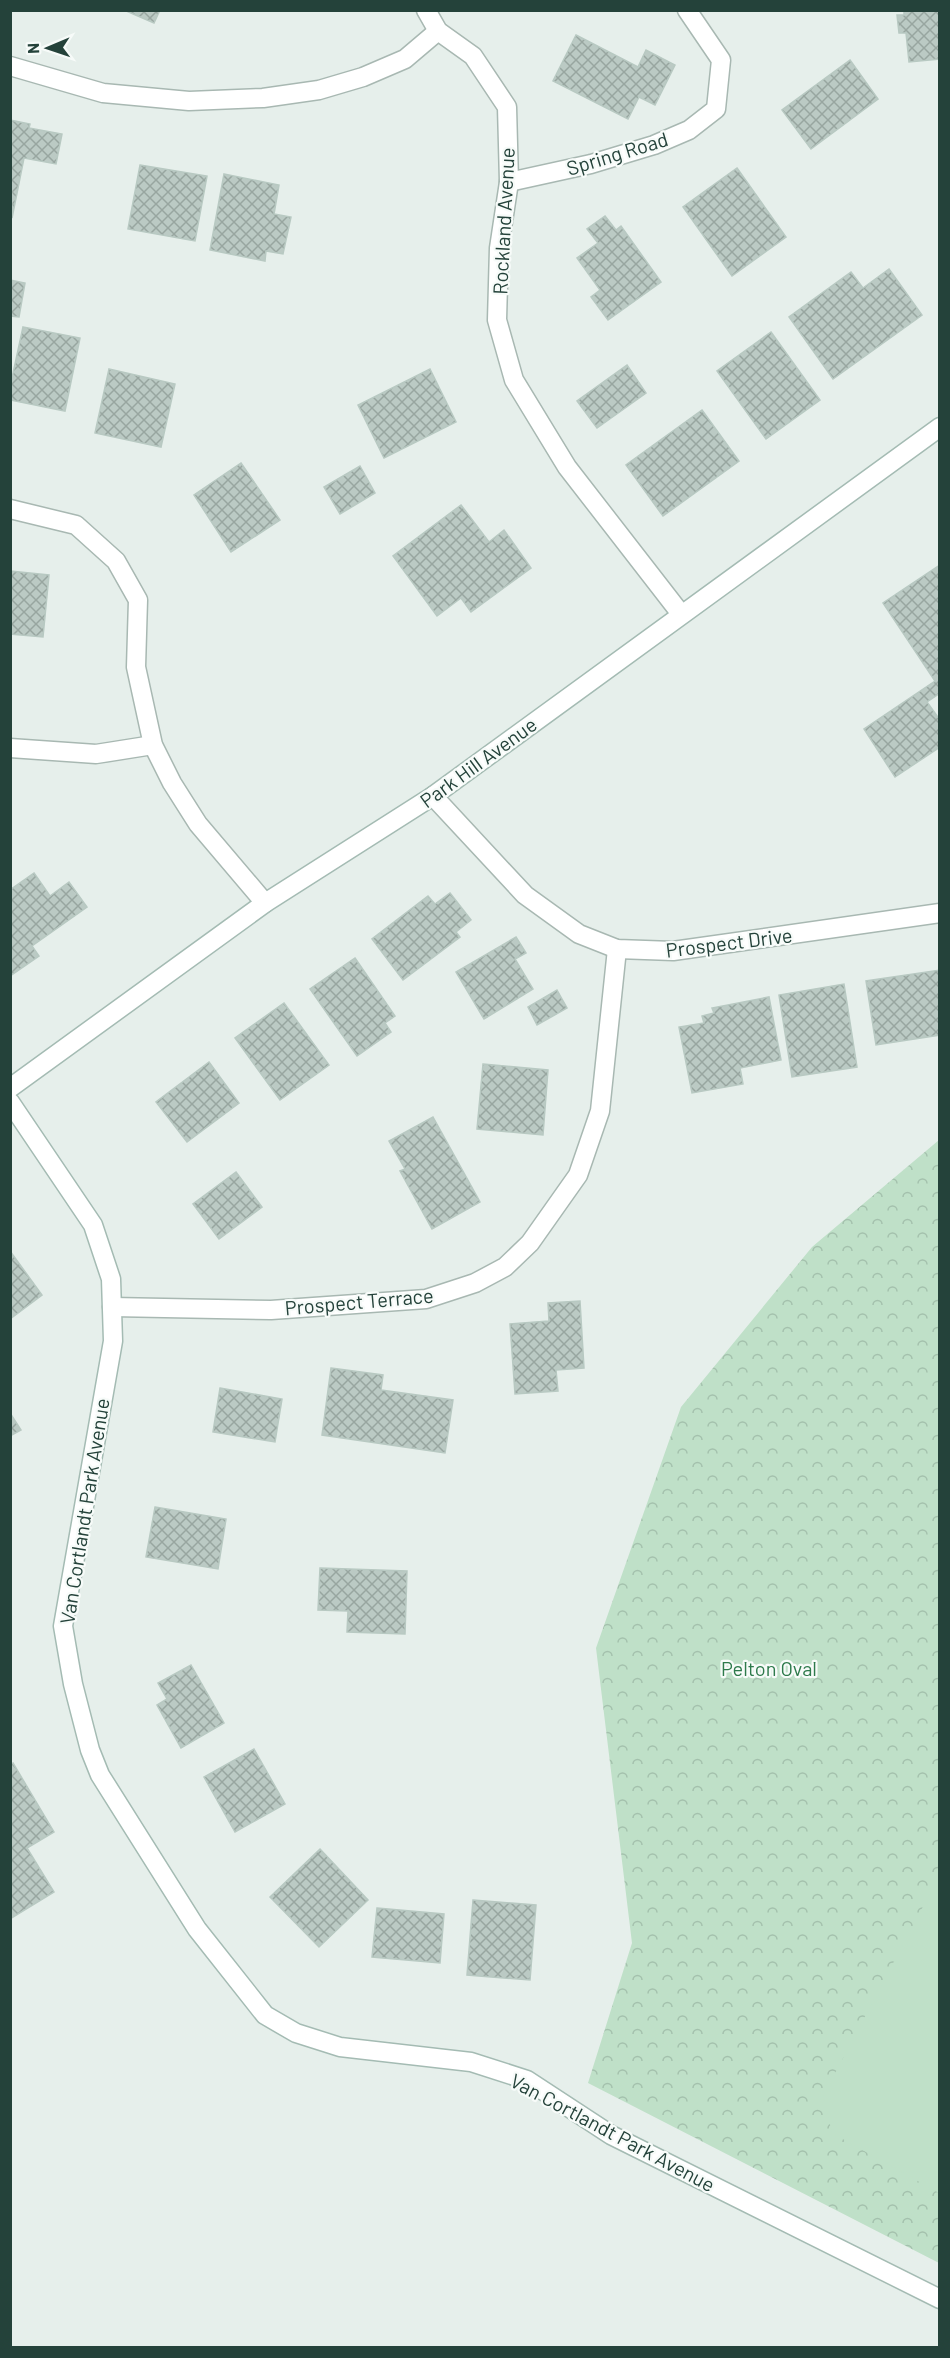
<svg xmlns="http://www.w3.org/2000/svg" width="950" height="2358" font-family="Barlow,sans-serif">
<defs>
<pattern id="park-crowns" width="20" height="18" patternUnits="userSpaceOnUse" patternTransform="scale(1.5)"><rect width="20" height="18" fill="#bfe0c8"/><path d="M2 6a3 3 0 1 1 6 0M12 15a3 3 0 1 1 6 0" fill="none" stroke="#a4c1ad"/></pattern>
<pattern id="building-cross-hatch" width="8" height="8" patternUnits="userSpaceOnUse" patternTransform="scale(1.5)"><rect width="8" height="8" fill="#bbcac4"/><path d="M0 0l8 8M0 8l8-8" fill="none" stroke="#98a6a0"/></pattern>
</defs>
<rect width="100%" height="100%" fill="#e6efeb"/>
<path fill="url(#park-crowns)" d="M939 1140V2263L588 2083 632 1943 596 1648 681 1407 812 1247Z"/>
<path fill="#bfe0c8" d="M939 1876 940 2193H939L832 2133 823 2096Z"/>
<g fill="url(#building-cross-hatch)" stroke="#b8c9c2" stroke-width="1.5">
<path d="M124 10H160L154 23Z"/>
<path d="M904 10H940V59L909 62 906 33H899L897 15H904Z"/>
<path d="M576 35 638 67 646 50 675 65 655 105 639 97 628 119 553 81Z"/>
<path d="M850 60 878 99 811 149 782 110Z"/>
<path d="M10 120 30 124 29 128 62 134 56 164 24 158 12 218Z"/>
<path d="M140 165 207 176 195 241 128 229Z"/>
<path d="M737 168 786 237 732 276 683 207Z"/>
<path d="M224 174 279 185 274 214 291 217 283 254 266 251 265 261 210 250Z"/>
<path d="M605 216 616 230 621 226 661 282 608 320 591 297 600 290 577 258 598 243 587 229Z"/>
<path d="M889 269 922 315 833 379 789 317 851 272 863 288Z"/>
<path d="M10 280 25 283 19 317 10 316Z"/>
<path d="M23 327 80 338 65 411 10 400V387Z"/>
<path d="M771 332 820 400 766 439 717 371Z"/>
<path d="M627 365 646 393 597 428 577 401Z"/>
<path d="M109 369 175 384 161 447 95 433Z"/>
<path d="M430 369 456 422 384 458 358 405Z"/>
<path d="M702 410 739 461 663 516 626 465Z"/>
<path d="M241 463 280 520 231 552 194 495Z"/>
<path d="M360 466 375 493 340 514 324 487Z"/>
<path d="M461 505 489 542 504 530 531 568 471 612 461 598 437 616 393 556Z"/>
<path d="M940 565V693L927 702 940 720V747L895 777 864 729 935 681 883 603Z"/>
<path d="M10 571 49 575 43 637 10 634Z"/>
<path d="M34 873 50 896 69 882 87 907 32 946 39 956 10 976V890Z"/>
<path d="M450 893 471 920 456 932 460 937 403 980 372 939 428 896 435 904Z"/>
<path d="M516 937 526 953 515 959 533 989 484 1019 456 972Z"/>
<path d="M355 958 395 1016 385 1023 391 1032 357 1056 310 989Z"/>
<path d="M940 970V1035L876 1045 866 981Z"/>
<path d="M844 984 857 1067 792 1077 779 995Z"/>
<path d="M557 990 567 1008 537 1025 528 1007Z"/>
<path d="M769 997 781 1060 740 1068 743 1084 692 1093 679 1027 704 1023 702 1016 714 1013 712 1008Z"/>
<path d="M284 1003 329 1065 280 1100 235 1038Z"/>
<path d="M209 1062 239 1103 187 1142 156 1102Z"/>
<path d="M483 1064 548 1070 543 1135 477 1129Z"/>
<path d="M433 1117 480 1202 432 1229 400 1171 405 1169 389 1141Z"/>
<path d="M236 1172 262 1207 219 1239 193 1204Z"/>
<path d="M10 1251 42 1295 10 1319Z"/>
<path d="M580 1301 584 1368 556 1370 558 1391 515 1394 510 1324 549 1321 548 1303Z"/>
<path d="M331 1368 383 1375 381 1390 453 1400 445 1453 322 1435Z"/>
<path d="M220 1388 282 1399 275 1442 213 1432Z"/>
<path d="M10 1413 21 1430 10 1436Z"/>
<path d="M155 1507 226 1519 218 1569 146 1557Z"/>
<path d="M320 1568 407 1571 405 1634 347 1632 348 1611 318 1610Z"/>
<path d="M191 1665 224 1723 181 1748 157 1705 167 1699 158 1683Z"/>
<path d="M254 1749 285 1804 235 1832 204 1777Z"/>
<path d="M13 1763 54 1832 27 1848 54 1892 10 1919V1765Z"/>
<path d="M320 1849 368 1900 319 1947 270 1897Z"/>
<path d="M473 1900 536 1905 530 1980 467 1975Z"/>
<path d="M377 1908 444 1914 440 1963 372 1957Z"/>
</g>
<g fill="none" stroke-linecap="round" stroke-linejoin="round">
<defs>
<g id="street">
<path d="M426 10 438 31 473 56 507 107 509 182 499 248 497 320 514 380 567 467 681 614"/>
<path d="M10 66 103 93 189 101 263 98 319 90 363 77 405 59 438 31"/>
<path d="M509 182 591 164 654 145 689 130 716 109 721 60 687 10"/>
<path d="M10 509 76 525 116 561 138 600 136 667 153 745 172 783 198 824 265 903"/>
<path d="M10 748 96 754 153 745"/>
<path d="M433 796 525 895 579 934 617 949 673 951 940 913"/>
<path d="M112 1307 271 1310 426 1299 475 1283 505 1267 530 1243 578 1175 600 1111 617 949"/>
</g>
<g id="secondary">
<path d="M10 1088 265 903 433 796 940 427"/>
<path d="M10 1102 93 1225 111 1279 113 1341 63 1626 73 1684 90 1750 100 1775 197 1929 265 2015 296 2033 340 2047 471 2062 527 2080 611 2135 940 2299"/>
</g>
</defs>
<use href="#street" stroke="#a8b8b2" stroke-width="21"/>
<use href="#secondary" stroke="#a4bbb3" stroke-width="21"/>
<use href="#street" stroke="#fff" stroke-width="18"/>
<use href="#secondary" stroke="#fff" stroke-width="18"/>
</g>
<g text-anchor="middle" dominant-baseline="central" stroke-width="4.5" stroke-linejoin="round" paint-order="stroke">
<g font-size="20" fill="#24423a" stroke="#f7fbf9">
<text transform="translate(617 153) rotate(-17)">Spring Road</text>
<text transform="translate(503 221) rotate(-87)">Rockland Avenue</text>
<text transform="translate(478 762) rotate(-36)">Park Hill Avenue</text>
<text transform="translate(729 942) rotate(-7)">Prospect Drive</text>
<text transform="translate(359 1301) rotate(-5)">Prospect Terrace</text>
<text transform="translate(84 1511) rotate(-81)">Van Cortlandt Park Avenue</text>
<text transform="translate(613 2132) rotate(28)">Van Cortlandt Park Avenue</text>
</g>
<g font-size="20" fill="#2d7a4b" stroke="#f7fbf9">
<text x="769" y="1668">Pelton Oval</text>
</g>
</g>
<rect width="950" height="2358" fill="none" stroke="#24423a" stroke-width="24"/>
<g transform="translate(48 48) rotate(268)" stroke="#f7fbf9" stroke-width="4.5" paint-order="stroke">
<path d="M0-4.5L10 22L0 15L-10 22Z" fill="#24423a"/>
<text y="-9" font-size="16" font-weight="bold" text-anchor="middle" fill="#24423a">N</text>
</g>
</svg>
